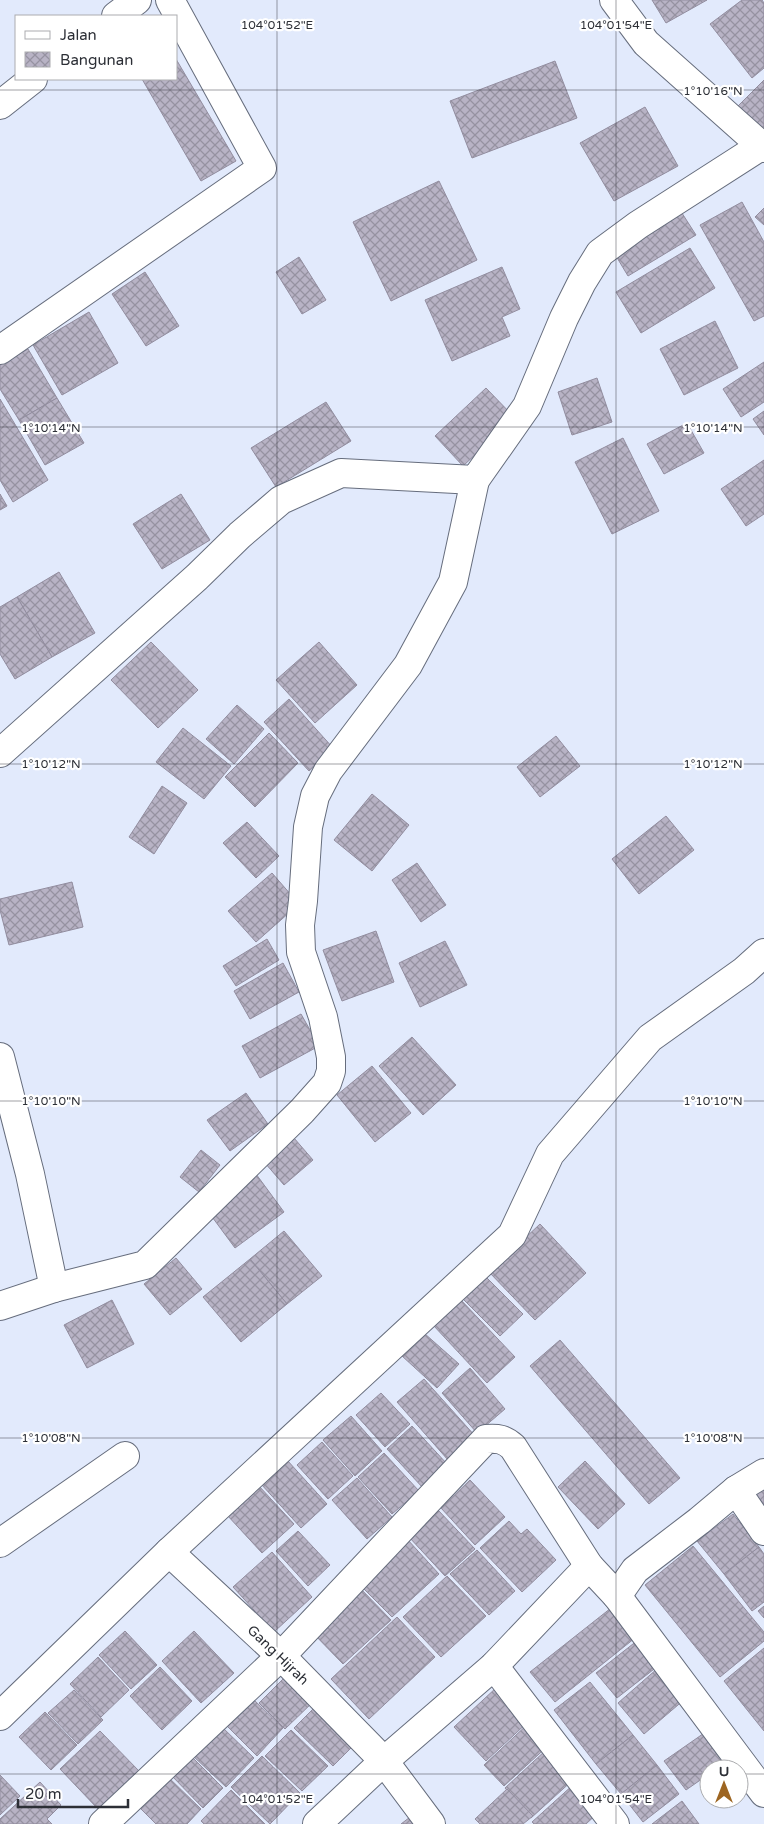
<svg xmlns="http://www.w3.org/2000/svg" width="764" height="1824" font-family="'Varela Round',sans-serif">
<defs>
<pattern id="building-cross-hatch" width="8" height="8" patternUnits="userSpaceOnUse" patternTransform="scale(1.25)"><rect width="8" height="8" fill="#b8b3c5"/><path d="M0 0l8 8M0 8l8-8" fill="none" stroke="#9692a1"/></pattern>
</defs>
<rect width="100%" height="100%" fill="#e2eafc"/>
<g fill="url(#building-cross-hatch)" stroke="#928d9f">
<path d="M652 0H707L666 23Z"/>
<path d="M742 0H762L764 3V68L752 78 710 24Z"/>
<path d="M176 59 236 161 201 181 142 79H176Z"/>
<path d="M555 61 577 118 472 158 450 101Z"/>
<path d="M764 80V132L738 106Z"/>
<path d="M645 107 678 166 614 201 580 143Z"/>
<path d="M439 181 477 260 391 301 353 222Z"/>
<path d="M742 202 764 242V316L754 321 700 225Z"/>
<path d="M764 208V225L755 217Z"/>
<path d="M680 210 696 235 628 276 613 251Z"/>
<path d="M690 248 715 288 641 333 616 292Z"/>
<path d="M299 257 326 300 302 314 276 272Z"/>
<path d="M502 267 520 309 502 317 510 336 452 361 425 300Z"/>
<path d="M145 272 179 326 146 346 112 294Z"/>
<path d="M89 312 118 363 62 395 33 345Z"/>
<path d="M715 321 738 368 684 395 660 349Z"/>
<path d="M28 349 57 398 19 420 0 389V365Z"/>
<path d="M764 362V402L741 417 723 389Z"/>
<path d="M597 378 612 422 572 435 558 392Z"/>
<path d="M486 388 515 418 463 466 435 436Z"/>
<path d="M57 398 84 443 45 465 19 420Z"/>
<path d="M0 399 48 480 13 502 0 480Z"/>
<path d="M326 402 351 441 276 487 251 448Z"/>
<path d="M764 411V435L753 419Z"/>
<path d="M687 423 704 453 664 474 647 444Z"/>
<path d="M623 438 659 511 612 534 575 462Z"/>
<path d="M764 460V514L746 526 721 489Z"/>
<path d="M0 494 7 506 0 510Z"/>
<path d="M181 494 210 540 162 569 133 524Z"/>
<path d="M59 572 95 633 52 657 17 597Z"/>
<path d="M17 597 52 657 15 679 0 654V607Z"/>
<path d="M151 642 198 690 158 728 111 680Z"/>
<path d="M319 642 357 685 315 723 276 680Z"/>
<path d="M289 699 334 749 309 771 264 722Z"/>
<path d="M237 705 264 729 234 764 206 739Z"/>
<path d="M183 728 231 766 204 799 156 762Z"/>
<path d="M269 733 298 763 255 807 225 777Z"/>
<path d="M556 736 580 766 540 797 517 767Z"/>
<path d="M162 786 187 803 154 854 129 837Z"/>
<path d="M372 794 409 825 372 871 334 840Z"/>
<path d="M666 816 694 850 639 894 612 859Z"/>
<path d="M247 822 279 856 256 878 223 843Z"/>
<path d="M417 863 446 905 421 922 392 880Z"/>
<path d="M272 873 299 904 256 942 228 911Z"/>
<path d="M72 882 83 927 9 945 0 910V899Z"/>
<path d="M376 931 394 982 342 1001 323 950Z"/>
<path d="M267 939 279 960 236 986 223 966Z"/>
<path d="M445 941 467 985 420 1007 399 963Z"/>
<path d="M283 963 299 992 250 1019 234 991Z"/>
<path d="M301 1014 319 1046 260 1078 242 1046Z"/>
<path d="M412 1037 456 1085 423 1115 379 1066Z"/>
<path d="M372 1066 411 1113 375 1142 337 1095Z"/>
<path d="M246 1093 268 1124 230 1151 207 1120Z"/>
<path d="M294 1138 313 1160 284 1185 265 1163Z"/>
<path d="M201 1150 220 1165 199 1192 180 1177Z"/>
<path d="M256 1174 284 1212 235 1248 207 1210Z"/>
<path d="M540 1224 586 1273 535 1320 489 1272Z"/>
<path d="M284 1231 322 1276 287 1304 250 1259Z"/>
<path d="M176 1258 202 1289 170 1315 144 1284Z"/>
<path d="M250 1259 287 1304 241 1342 203 1297Z"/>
<path d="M484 1275 523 1314 500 1336 461 1297Z"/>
<path d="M460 1299 515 1357 487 1383 433 1325Z"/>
<path d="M112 1300 134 1344 87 1368 64 1325Z"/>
<path d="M424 1333 459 1364 437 1388 402 1356Z"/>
<path d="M560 1340 680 1478 649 1504 530 1366Z"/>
<path d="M470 1368 505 1409 477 1433 442 1393Z"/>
<path d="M424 1379 476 1437 448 1460 397 1402Z"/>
<path d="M381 1393 410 1424 385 1447 356 1415Z"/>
<path d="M351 1416 382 1451 355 1476 323 1440Z"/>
<path d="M412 1426 448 1465 423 1488 387 1449Z"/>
<path d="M322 1442 353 1476 328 1499 297 1465Z"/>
<path d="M384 1453 419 1491 392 1514 358 1477Z"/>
<path d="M287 1460 327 1504 301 1528 261 1484Z"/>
<path d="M585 1461 625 1504 598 1529 558 1487Z"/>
<path d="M357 1478 392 1517 367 1539 332 1500Z"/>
<path d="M470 1480 505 1517 475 1545 441 1508Z"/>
<path d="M259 1486 294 1524 262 1553 227 1515Z"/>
<path d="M764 1488V1508L754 1496Z"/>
<path d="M438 1510 475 1549 445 1576 409 1537Z"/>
<path d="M733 1514 759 1547 724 1574 697 1541Z"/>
<path d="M509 1521 521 1534 527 1529 556 1560 522 1592 480 1548Z"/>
<path d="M298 1531 330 1565 308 1586 276 1551Z"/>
<path d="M407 1539 439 1574 392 1617 359 1584Z"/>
<path d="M693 1546 764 1632V1641L720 1677 645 1585Z"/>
<path d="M759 1547 764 1554V1602L752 1611 724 1574Z"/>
<path d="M477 1550 515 1591 489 1615 450 1574Z"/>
<path d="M272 1552 312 1597 274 1632 233 1587Z"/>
<path d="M447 1576 486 1616 441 1657 403 1617Z"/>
<path d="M359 1587 391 1620 343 1664 311 1631Z"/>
<path d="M764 1606V1618L758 1611Z"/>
<path d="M611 1608 635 1638 555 1702 530 1672Z"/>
<path d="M397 1617 435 1657 369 1719 331 1679Z"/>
<path d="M125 1631 157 1665 131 1689 99 1655Z"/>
<path d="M194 1631 234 1673 201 1703 162 1661Z"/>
<path d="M638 1640 658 1666 617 1698 596 1673Z"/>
<path d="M764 1648V1731L724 1681Z"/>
<path d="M98 1657 129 1690 101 1717 70 1684Z"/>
<path d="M160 1667 192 1701 162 1730 130 1696Z"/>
<path d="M658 1668 685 1699 644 1734 618 1703Z"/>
<path d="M287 1675 314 1701 285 1729 259 1703Z"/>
<path d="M590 1682 633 1735 596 1764 554 1710Z"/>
<path d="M497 1687 529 1721 486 1761 454 1727Z"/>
<path d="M74 1690 103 1720 78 1744 48 1713Z"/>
<path d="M253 1699 283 1728 257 1756 226 1725Z"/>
<path d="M320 1702 358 1741 333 1766 294 1728Z"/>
<path d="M45 1712 77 1745 51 1770 19 1737Z"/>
<path d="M530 1722 550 1744 504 1786 484 1765Z"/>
<path d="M222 1727 254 1758 226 1787 193 1756Z"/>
<path d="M710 1729 730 1758 715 1769H709V1774L686 1790 664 1761Z"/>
<path d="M291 1730 328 1766 302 1791 265 1756Z"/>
<path d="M100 1731 139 1771 98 1809 60 1769Z"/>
<path d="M633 1735 657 1765 621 1794 596 1764Z"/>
<path d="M546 1750 574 1779 531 1818 505 1788Z"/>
<path d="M189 1754 223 1788 203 1808 170 1774Z"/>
<path d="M262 1756 300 1793 270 1824 231 1787Z"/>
<path d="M657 1765 679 1794 643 1822 621 1794Z"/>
<path d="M165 1774 201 1809 187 1824H156L136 1804Z"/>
<path d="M0 1775 20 1796 0 1815Z"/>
<path d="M40 1782 61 1805 47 1819 52 1824H0V1819Z"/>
<path d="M574 1784 600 1811 586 1824H534L532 1822Z"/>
<path d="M507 1789 533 1816 523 1824H480L475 1819Z"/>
<path d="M231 1790 265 1824H204L201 1821Z"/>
<path d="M682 1801 699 1824H652Z"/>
<path d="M414 1814 421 1824H401Z"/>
</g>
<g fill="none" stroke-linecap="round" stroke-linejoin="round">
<defs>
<g id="minor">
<path d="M614 0 646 43 764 148"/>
<path d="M116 16 137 0"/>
<path d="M0 105 33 79"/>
<path d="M0 350 262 168 170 0"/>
<path d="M0 753 197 577 240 535 281 500 341 473 475 480 527 406 564 318 582 282 600 253 638 225 761 146"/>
<path d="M0 1057 30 1174 54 1288"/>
<path d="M0 1306 54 1288 145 1265 302 1111 327 1083 331 1071V1057L323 1017 301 952 300 925 303 901 308 827 315 796 328 771 408 665 453 582 475 480"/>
<path d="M736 1490 764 1531"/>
<path d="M0 1543 125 1456"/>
<path d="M169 1552 281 1656 384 1761 431 1824"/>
<path d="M617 1596 635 1570 699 1521 736 1490 764 1473"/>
<path d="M494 1666 615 1824"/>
<path d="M0 1716 169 1552 512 1235 550 1154 650 1038 744 971 764 953"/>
<path d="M103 1824 281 1656 486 1439C498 1438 504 1439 513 1447L589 1566 617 1596 764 1793"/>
<path d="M317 1824 384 1761 494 1666 589 1566"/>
</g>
</defs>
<use href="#minor" stroke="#666d7d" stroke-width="30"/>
<use href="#minor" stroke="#fff" stroke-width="28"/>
</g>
<path fill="none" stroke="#2c2f36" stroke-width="1" stroke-opacity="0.45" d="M277 0V1824M616 0V1824M0 90H764M0 427H764M0 764H764M0 1101H764M0 1438H764M0 1774H709M739 1774H764"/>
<g text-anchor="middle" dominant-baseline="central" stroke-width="4.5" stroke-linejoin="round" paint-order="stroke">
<g font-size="14" fill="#2c2f36" stroke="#fff">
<text transform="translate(278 1655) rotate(44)">Gang Hijrah</text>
</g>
</g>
<g font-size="12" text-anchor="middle" fill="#2c2f36" stroke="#fff" stroke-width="4.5" stroke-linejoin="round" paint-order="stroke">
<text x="277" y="29">104°01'52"E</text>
<text x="616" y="29">104°01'54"E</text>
<text x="713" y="95">1°10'16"N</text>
<text x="51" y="432">1°10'14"N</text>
<text x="713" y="432">1°10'14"N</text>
<text x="51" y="768">1°10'12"N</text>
<text x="713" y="768">1°10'12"N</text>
<text x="51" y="1105">1°10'10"N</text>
<text x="713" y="1105">1°10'10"N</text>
<text x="51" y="1442">1°10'08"N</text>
<text x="713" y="1442">1°10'08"N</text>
<text x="277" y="1803">104°01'52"E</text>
<text x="616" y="1803">104°01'54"E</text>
</g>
<rect x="15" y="15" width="162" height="65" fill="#ffffff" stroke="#abacaf"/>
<rect x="25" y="31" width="25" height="8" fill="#ffffff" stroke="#abacaf"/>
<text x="60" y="40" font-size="15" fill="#2c2f36">Jalan</text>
<rect x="25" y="52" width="25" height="15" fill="url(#building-cross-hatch)" stroke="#abacaf"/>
<text x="60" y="65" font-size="15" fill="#2c2f36">Bangunan</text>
<g transform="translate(724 1784)"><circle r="24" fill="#ffffff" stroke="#abacaf"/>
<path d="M0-4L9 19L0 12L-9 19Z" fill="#9d6521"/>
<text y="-8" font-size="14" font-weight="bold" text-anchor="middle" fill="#2c2f36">U</text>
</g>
<path d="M18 1799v8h110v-8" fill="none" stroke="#2c2f36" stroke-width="2.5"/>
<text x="25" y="1799" font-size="15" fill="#2c2f36" stroke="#ffffff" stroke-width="4" paint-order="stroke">20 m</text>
</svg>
